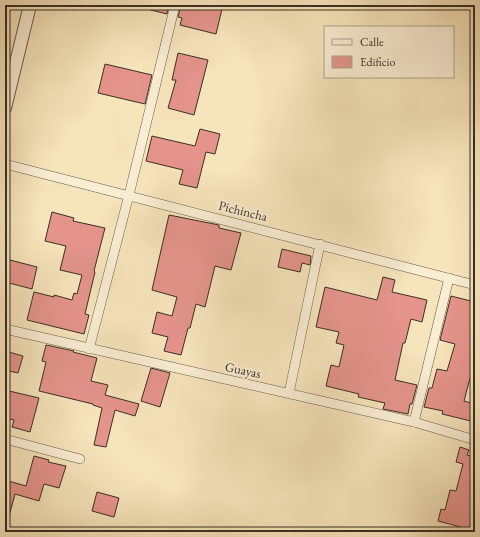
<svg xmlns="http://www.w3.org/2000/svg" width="480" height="537" font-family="'EB Garamond',serif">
<rect width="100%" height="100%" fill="#f6e4bb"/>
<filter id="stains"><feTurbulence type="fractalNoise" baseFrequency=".005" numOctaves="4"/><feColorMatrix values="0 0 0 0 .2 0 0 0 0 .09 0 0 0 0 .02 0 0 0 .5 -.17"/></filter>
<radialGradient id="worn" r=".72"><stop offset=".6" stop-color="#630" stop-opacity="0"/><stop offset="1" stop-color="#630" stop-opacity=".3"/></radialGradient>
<g fill="#e5948c" stroke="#3a2f24">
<path d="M144 5H169L167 14 143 8Z"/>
<path d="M181 5H223L216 34 180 25 182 18 178 17Z"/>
<path d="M178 53 208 60 194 115 168 108 176 80H172Z"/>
<path d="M105 64 152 75 145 104 98 93Z"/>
<path d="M200 129 220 134 215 154 206 152 197 188 179 184 183 170 146 161 152 136 195 146Z"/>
<path d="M52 212 74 218 73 221 105 228 94 271 95 272 85 314 89 315 84 334 27 320 34 292 54 297V295L72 300 74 293 77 294 82 275 60 270 66 246 45 241Z"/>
<path d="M169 215 219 225V228L241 233 231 270 215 266 205 307 196 304 190 328H188L181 355 164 351 168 337 152 333 157 312 172 316 177 297 152 290Z"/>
<path d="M282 249 311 256 310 265 302 263 300 272 278 267Z"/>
<path d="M10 260 37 267 32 289 5 282Z"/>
<path d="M383 277 395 280 392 292 427 300 422 322 411 319 405 343H403L395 380 417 385 412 404H410L408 414 383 409 385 403 358 397 359 394 326 386 331 365 339 367 344 345 336 343 339 332 316 327 325 287 377 300Z"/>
<path d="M451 296 475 302V380L470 378 464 401 475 404V422L442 414 443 411 424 407 429 388H432L437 369 447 371 455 344 440 340Z"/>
<path d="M46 345 74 351 73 352 97 358 91 381 108 385 105 395 139 404 135 416 115 410 106 447 94 445 102 408 93 405V404L39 391 46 362 42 361Z"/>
<path d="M5 351 23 356 18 373 5 370Z"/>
<path d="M151 368 170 373 160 407 141 401Z"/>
<path d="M5 390 39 398 30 432 12 427 14 420 5 418Z"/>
<path d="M460 447 469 450 467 455 475 457V532H460L461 527 438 521 441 509 445 510 450 490 456 491 463 464 456 462Z"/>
<path d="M34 456 49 460 48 462 66 466 59 488 44 484 39 501 15 494 8 520H5V480L26 486Z"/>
<path d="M97 492 119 498 114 517 92 511Z"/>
</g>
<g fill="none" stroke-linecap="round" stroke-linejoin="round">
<defs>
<g id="minor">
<path d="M5 164 475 285"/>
<path d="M5 329 414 422 475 440"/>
<path d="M89 349 129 195 175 5"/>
<path d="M289 393 320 244"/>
<path d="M414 422 449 278"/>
<path d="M5 439 80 459"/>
</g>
<path id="tertiary" d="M5 108 30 5"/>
</defs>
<use href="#minor" stroke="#695c4a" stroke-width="10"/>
<use href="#tertiary" stroke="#695c4a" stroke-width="14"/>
<use href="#minor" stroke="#f9edd3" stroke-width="9"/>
<use href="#tertiary" stroke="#f9edd3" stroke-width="12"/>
</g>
<g text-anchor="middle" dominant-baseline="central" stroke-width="4" stroke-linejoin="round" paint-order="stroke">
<g font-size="13" fill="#3a2f24" stroke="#f9edd3">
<text transform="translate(243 211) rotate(14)">Pichincha</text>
<text transform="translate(243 370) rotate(12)">Guayas</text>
</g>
</g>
<rect width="480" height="537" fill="none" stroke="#f6e4bb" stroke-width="20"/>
<rect x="6" y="6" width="468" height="525" fill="none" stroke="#3a2f24" stroke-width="2"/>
<rect x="10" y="10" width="460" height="517" fill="none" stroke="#3a2f24"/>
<rect x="324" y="26" width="130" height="52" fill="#f9edd3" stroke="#ada18d"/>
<rect x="332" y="39" width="20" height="6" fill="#f9edd3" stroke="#ada18d"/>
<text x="360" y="46" font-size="12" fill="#3a2f24">Calle</text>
<rect x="332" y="56" width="20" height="12" fill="#e5948c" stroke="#ada18d"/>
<text x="360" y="66" font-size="12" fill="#3a2f24">Edificio</text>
<rect width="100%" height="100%" filter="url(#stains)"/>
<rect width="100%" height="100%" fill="url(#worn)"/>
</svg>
